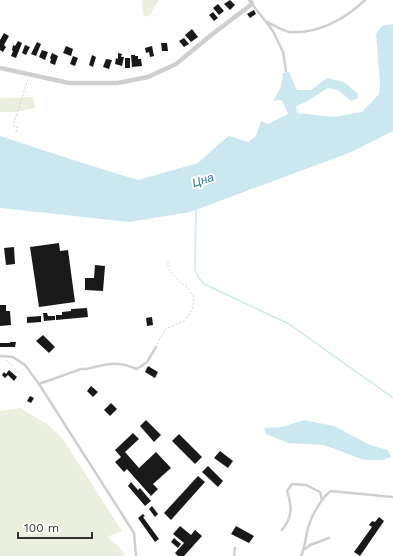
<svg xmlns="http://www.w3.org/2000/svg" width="393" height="556" font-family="'Work Sans',sans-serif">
<rect width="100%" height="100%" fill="#fff"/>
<g fill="#ebefe0">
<path d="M143 0H159L150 15 144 17 142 8Z"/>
<path d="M33 97 35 108 15 112H0V98Z"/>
<path d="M20 408 47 424 63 439 122 531 107 537 119 547 125 556H0V411Z"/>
</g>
<g fill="#cbe8f0">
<path d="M393 24V131L349 153 190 212 129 222 0 208V136L73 160 138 180 198 163 220 143 229 136 248 142 256 136 261 121 268 124 288 114 282 100 273 101 281 86 283 73 289 72 297 90H311L327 78 344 82 357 93 358 98 351 101 338 90 328 88 306 102 296 106 297 113 334 117 362 112 379 94 380 83 376 34 382 26Z"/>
<path d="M304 420 334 426 370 445 388 450 391 457 383 460H364L324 445 288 443 266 434 264 428 282 427Z"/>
</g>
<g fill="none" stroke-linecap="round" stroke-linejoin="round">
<path stroke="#cbe8f0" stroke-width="1.5" d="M196 208 195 270 199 278 204 284 289 324 393 398"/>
</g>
<g fill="#191919">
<path d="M230 0 235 5 230 10 224 4Z"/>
<path d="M218 4 224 11 219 15 213 8Z"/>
<path d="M254 10 256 14 250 18 247 14Z"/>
<path d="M213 12 218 18 214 21 209 15Z"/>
<path d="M192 29 198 37 191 42 185 35Z"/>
<path d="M4 33 9 36 4 45 6 47 3 52 0 50V40Z"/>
<path d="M184 38 189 44 184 47 179 41Z"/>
<path d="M18 41 22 43 16 58 11 56 13 51 12 50 13 45 15 46Z"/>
<path d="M37 42 41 44 36 56 31 54Z"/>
<path d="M161 43H167L168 51H162Z"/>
<path d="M25 45 30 47 26 55 22 53Z"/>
<path d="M66 46 73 49 71 56 63 53Z"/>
<path d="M152 46 154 56 150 57 149 52 146 53 145 48Z"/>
<path d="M42 50 48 52 45 60 39 57Z"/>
<path d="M52 53 58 56 55 65 50 63 51 59 50 58Z"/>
<path d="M118 53 122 54 121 57H124L122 66 115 64 116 58 118 59Z"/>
<path d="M92 55 96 57 93 67 89 65Z"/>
<path d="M131 55H135V56H138V59H141L142 66 132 67Z"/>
<path d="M73 56 78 58 75 66 70 64Z"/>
<rect x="125" y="58" width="5" height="10"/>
<path d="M106 59 112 60 109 69 103 67Z"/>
<path d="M59 243 60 251 68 250 75 302 39 307 30 247Z"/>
<path d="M14 247 15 264 6 265 4 248Z"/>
<path d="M95 265 105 266 103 291 85 290V278H94Z"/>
<path d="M0 305H6V311H10L11 325 0 326Z"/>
<path d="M87 308 88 317 56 320V315H62V312L71 311V309Z"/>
<path d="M43 313H47L48 316H55V320L44 321Z"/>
<path d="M41 316V322L27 323V317Z"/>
<path d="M152 317 153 325 147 326 146 318Z"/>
<path d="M43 335 55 347 49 353 36 341Z"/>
<path d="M10 342H16L15 347H0V343H10Z"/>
<path d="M148 366 158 372 155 378 145 372Z"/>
<path d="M9 370 17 377 14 381 8 375 5 378 2 375 4 372 6 374Z"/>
<path d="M91 386 98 392 93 397 87 391Z"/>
<path d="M30 396 34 398 31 403 27 401Z"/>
<path d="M111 403 117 409 110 416 104 410Z"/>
<path d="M146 420 161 435 154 442 140 426Z"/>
<path d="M133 433 139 439 125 452 139 468 156 452 171 468 153 484 158 489 151 496 127 469 124 472 115 462 121 457 115 450Z"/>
<path d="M179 434 202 457 195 464 172 441Z"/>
<path d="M220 451 233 461 228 468 214 458Z"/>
<path d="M208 466 223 481 218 487 202 472Z"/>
<path d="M198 476 205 482 171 520 164 513Z"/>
<path d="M131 482 138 490 140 488 151 501 145 506 128 486Z"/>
<path d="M152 506 158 514 155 517 149 509Z"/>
<path d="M143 514 145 516 143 517 159 539 155 542 138 518Z"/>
<path d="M379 517 384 521 360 556 354 552 372 527 369 525 372 521 375 522Z"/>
<path d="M180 526 191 535 195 530 202 536 184 556H178L175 553 184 543 173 534Z"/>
<path d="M236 526 254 536 249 543 231 534Z"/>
<path d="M174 538 181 544 178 548 171 542Z"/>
</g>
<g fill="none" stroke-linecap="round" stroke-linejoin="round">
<g stroke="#cfcfcf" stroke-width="1" stroke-dasharray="2 2" stroke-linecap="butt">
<path d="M16 132 17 127 13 126 28 79"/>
<path d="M157 344 166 329 184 321 188 316 192 309 194 297 188 288 181 283 168 268V261"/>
<path d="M6 360 21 375"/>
</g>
<g stroke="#cfcfcf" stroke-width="2.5">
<path d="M252 4 273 31 283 52 286 71"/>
<path d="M267 22C274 25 282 31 290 32 318 34 345 19 365 0"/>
<path d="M0 356 13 357 25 365 39 384 134 533 136 556"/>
<path d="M39 384 81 369H86C108 364 115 360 137 369L147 362 156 347"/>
<path d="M282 530C293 516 292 507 287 491L292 484 306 485 320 492 322 500"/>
<path d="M305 549 310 545 329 538"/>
<path d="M234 556 235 548"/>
<path d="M301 556C306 546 305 536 309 525 312 515 322 497 331 491L393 497"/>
</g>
<path stroke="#cfcfcf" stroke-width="4.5" d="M0 68 69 83H118L148 77 176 64 210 36 252 4 250 0"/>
</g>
<g text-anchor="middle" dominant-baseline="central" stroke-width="4" stroke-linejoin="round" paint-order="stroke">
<g font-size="12" font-style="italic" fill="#347b8e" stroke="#fff">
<text transform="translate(203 180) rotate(-18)">Цна</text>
</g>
</g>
<path d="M18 532v6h74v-6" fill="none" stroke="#323232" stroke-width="2"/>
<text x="24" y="532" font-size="12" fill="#323232" stroke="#ffffff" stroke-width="3" paint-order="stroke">100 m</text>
</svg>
